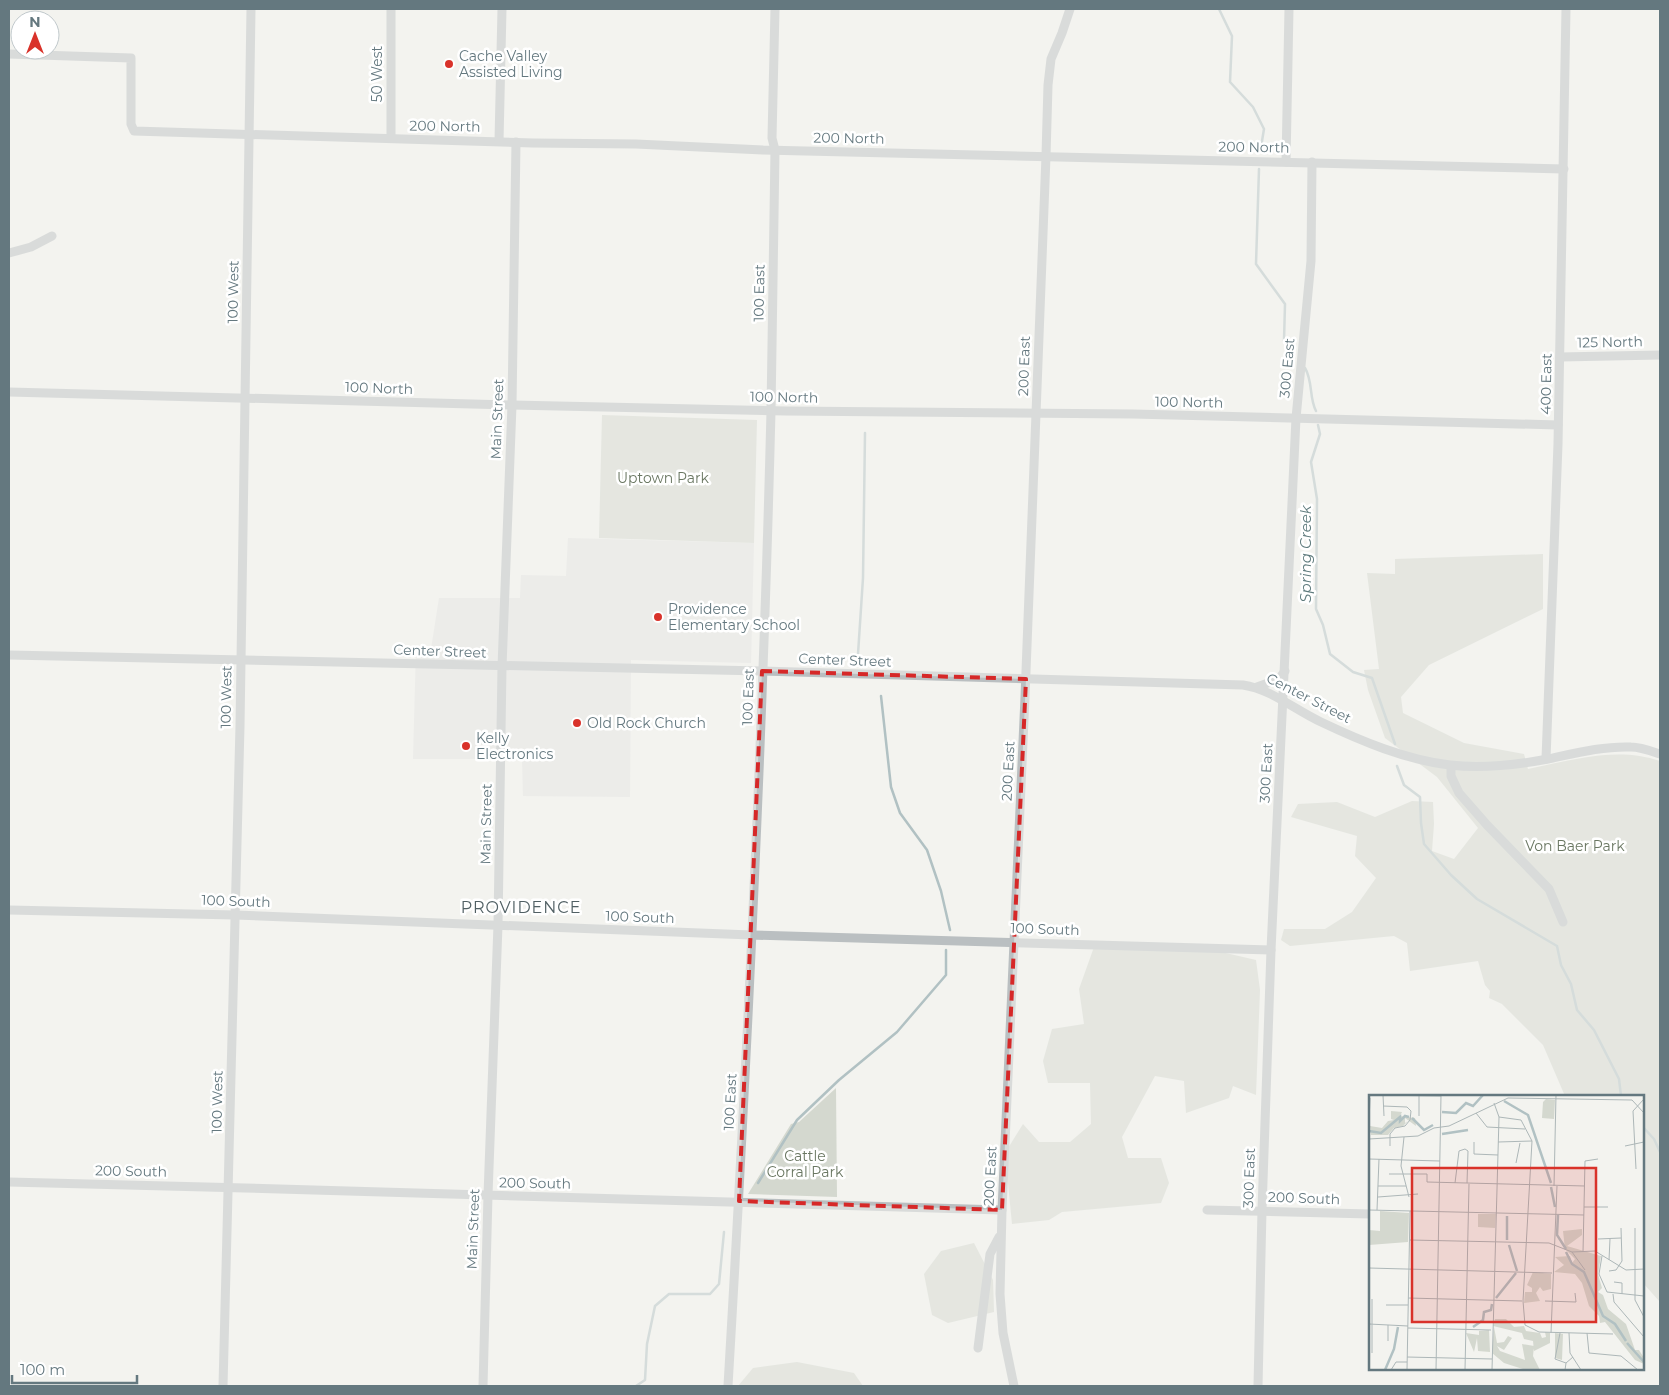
<svg xmlns="http://www.w3.org/2000/svg" width="1669" height="1395" font-family="Montserrat,sans-serif">
<rect width="100%" height="100%" fill="#f3f3ef"/>
<path fill="#e4e4e3" d="M568 538 754 543 751 663 631 660 630 797 523 796 522 759H413L416 649H431L439 598H520L521 575 566 576Z"/>
<g fill="#d4d8cf">
<path d="M602 415 757 420 754 543 599 538Z"/>
<path d="M1543 554V609L1429 665 1401 697 1403 713 1464 743 1524 754 1528 769C1572 760 1617 746 1660 761V1302L1643 1283V1096H1565L1543 1045 1502 1004 1489 998 1490 991 1485 985 1478 961 1410 971 1407 943 1394 936 1290 946 1281 940 1284 929H1325L1352 912 1376 878 1355 856 1357 836 1291 817 1298 804 1337 802 1375 817 1412 801 1433 802 1434 824 1432 851 1454 859 1478 828 1437 777 1385 738 1368 690 1364 670 1379 669 1367 573 1395 574V559Z"/>
<path d="M1094 947 1217 951 1256 960 1260 990 1256 1095 1233 1086 1229 1098 1186 1113 1184 1081 1155 1076 1122 1137 1128 1158H1161L1169 1183 1161 1203 1062 1212 1049 1220 1012 1224 1005 1153 1023 1124 1039 1142H1070L1091 1124 1090 1083H1048L1043 1061 1052 1029 1084 1024 1079 989Z"/>
<path d="M836 1088 837 1197 748 1194 791 1124 799 1122Z"/>
<path d="M974 1243 993 1280 994 1312 948 1323 932 1315 924 1274 941 1251Z"/>
<path d="M797 1362 854 1373 863 1386H738L753 1368Z"/>
</g>
<g fill="none" stroke-linecap="round" stroke-linejoin="round">
<g stroke="#b1c1c3" stroke-width="2.5">
<path d="M1219 9 1232 36 1230 82 1253 107 1264 129 1261 147"/>
<path d="M1259 169 1256 264 1285 304 1284 341 1294 353"/>
<path d="M1305 368C1313 381 1309 398 1316 411"/>
<path d="M1318 425 1320 434 1311 462 1317 499 1316 609 1323 625 1330 654 1353 672 1372 678 1395 744"/>
<path d="M858 654 863 578 865 433"/>
<path d="M881 696 891 787 900 813 927 850 941 891 950 930"/>
<path d="M1397 766 1404 785 1420 797 1421 823 1424 844 1451 875 1477 899 1557 946 1561 965 1571 984 1577 1010 1594 1030 1619 1079 1621 1096"/>
<path d="M1643 1127 1654 1139 1660 1152"/>
<path d="M758 1183 797 1120 839 1080 897 1032 946 975V950"/>
<path d="M636 1386 645 1380 647 1344 655 1306 669 1294H710L719 1284 724 1232"/>
</g>
<g stroke="#babfc1" stroke-width="9">
<path d="M391 9V138"/>
<path d="M9 54 131 58V124L134 131 533 143 636 144 763 150 1564 169"/>
<path d="M499 141 502 9"/>
<path d="M1286 162 1289 9"/>
<path d="M9 253 31 247 52 236"/>
<path d="M1560 357 1660 355"/>
<path d="M9 392 512 405 786 411 1133 414 1558 425"/>
<path d="M9 655 762 671 1243 685C1271 689 1295 710 1321 722 1361 741 1406 760 1450 765 1483 769 1516 765 1548 759 1576 753 1603 746 1631 747 1640 747 1651 751 1660 754"/>
<path d="M1257 687 1279 679 1285 671"/>
<path d="M1546 759 1558 444 1566 9"/>
<path d="M1451 766V776L1459 793 1487 825 1549 889 1563 922"/>
<path d="M9 910 235 915 751 935 1271 950"/>
<path d="M9 1182 245 1188 1002 1210"/>
<path d="M1207 1210 1370 1214"/>
<path d="M978 1348 990 1254 999 1237"/>
<path d="M223 1386 240 726 251 9"/>
<path d="M483 1386 488 1195 498 925 502 667 512 405 516 142"/>
<path d="M728 1386C747 1062 763 736 771 411 773 324 774 237 775 150L772 138 775 9"/>
<path d="M1014 1386 1003 1333 1000 1294 1002 1210 1025 697 1046 156 1048 85 1051 59 1062 33 1070 9"/>
<path d="M1258 1386 1262 1210 1271 950 1296 418 1311 261 1312 162"/>
</g>
</g>
<path d="M0 0H1669V1395H0ZM762 671 1026 679 1002 1210 739 1201Z" fill="#f3f3ef" fill-opacity=".55" fill-rule="evenodd"/>
<path fill="none" stroke="#d62828" stroke-width="4" stroke-dasharray="10 6" stroke-linejoin="round" d="M762 671 1026 679 1002 1210 739 1201Z"/>
<g fill="#d9322a" stroke="#fff" stroke-width="2">
<circle cx="449" cy="64" r="5"/>
<circle cx="658" cy="617" r="5"/>
<circle cx="577" cy="723" r="5"/>
<circle cx="466" cy="746" r="5"/>
</g>
<g text-anchor="middle" dominant-baseline="central" stroke-width="5" stroke-linejoin="round" paint-order="stroke">
<g font-size="14" fill="#64787f" stroke="#fff" text-anchor="start">
<text x="459" y="56">Cache Valley<tspan x="459" dy="16">Assisted Living</tspan></text>
<text x="668" y="609">Providence<tspan x="668" dy="16">Elementary School</tspan></text>
<text x="587" y="723">Old Rock Church</text>
<text x="476" y="738">Kelly<tspan x="476" dy="16">Electronics</tspan></text>
</g>
<g font-size="14" fill="#64787f" stroke="#fff">
<text transform="translate(377 74) rotate(-90)">50 West</text>
<text transform="translate(445 126) rotate(1)">200 North</text>
<text transform="translate(849 138) rotate(1)">200 North</text>
<text transform="translate(1254 147) rotate(1)">200 North</text>
<text transform="translate(233 292) rotate(-89)">100 West</text>
<text transform="translate(759 293) rotate(-89)">100 East</text>
<text transform="translate(1610 342) rotate(-1)">125 North</text>
<text transform="translate(1024 366) rotate(-88)">200 East</text>
<text transform="translate(1287 368) rotate(-85)">300 East</text>
<text transform="translate(1546 384) rotate(-89)">400 East</text>
<text transform="translate(379 388) rotate(2)">100 North</text>
<text transform="translate(784 397) rotate(1)">100 North</text>
<text transform="translate(1189 402) rotate(1)">100 North</text>
<text transform="translate(497 419) rotate(-88)">Main Street</text>
<text transform="translate(440 651) rotate(2)">Center Street</text>
<text transform="translate(845 660) rotate(2)">Center Street</text>
<text transform="translate(226 697) rotate(-89)">100 West</text>
<text transform="translate(748 697) rotate(-88)">100 East</text>
<text transform="translate(1309 698) rotate(27)">Center Street</text>
<text transform="translate(1008 771) rotate(-87)">200 East</text>
<text transform="translate(1266 773) rotate(-87)">300 East</text>
<text transform="translate(486 824) rotate(-89)">Main Street</text>
<text transform="translate(236 901) rotate(2)">100 South</text>
<text transform="translate(640 917) rotate(2)">100 South</text>
<text transform="translate(1045 929) rotate(2)">100 South</text>
<text transform="translate(217 1102) rotate(-89)">100 West</text>
<text transform="translate(730 1102) rotate(-87)">100 East</text>
<text transform="translate(131 1171) rotate(1)">200 South</text>
<text transform="translate(990 1176) rotate(-87)">200 East</text>
<text transform="translate(1249 1178) rotate(-88)">300 East</text>
<text transform="translate(535 1183) rotate(1)">200 South</text>
<text transform="translate(1304 1198) rotate(2)">200 South</text>
<text transform="translate(473 1229) rotate(-88)">Main Street</text>
</g>
<g font-size="14" fill="#6a7762" stroke="#fff">
<text x="663" y="478">Uptown Park</text>
<text x="1575" y="846">Von Baer Park</text>
<text x="805" y="1156">Cattle<tspan x="805" dy="16">Corral Park</tspan></text>
</g>
<g font-size="15" font-style="italic" fill="#5f7b7d" stroke="#fff">
<text transform="translate(1305 554) rotate(-90)">Spring Creek</text>
</g>
<g font-size="16" letter-spacing="1" fill="#516064" stroke="#fff">
<text x="521" y="907">PROVIDENCE</text>
</g>
</g>
<g transform="translate(1369 1095)">
<rect width="275" height="275" fill="#f3f3ef"/>
<path d="M177 4 186 5 185 24 173 23 174 7ZM22 16 33 17 31 21 46 23 47 31 36 23V28L39 26 34 31 25 33 19 40H2L1 31 13 33 19 26 25 25 22 24ZM11 116 40 118 39 147 0 150V135L11 136ZM109 119H127L126 133 109 132ZM213 134V140L198 151 232 161 229 179 233 193 229 197 234 200 239 214 257 229 266 255H270L275 263V269L266 265 236 227 231 228 230 221 220 211 213 188 206 179 185 177 195 170 186 162 201 161 203 168 206 164 196 154 194 136ZM164 177 182 179V194L174 196 171 192 167 198 171 206 155 208 156 197H163V193L158 190ZM126 224H137L145 232 155 231 157 236 171 238 173 243 177 242 176 237 181 238V248L165 256 164 246 155 244 153 238 124 231ZM125 232 128 248 135 247 139 241 143 243 135 255 128 251 131 256 156 265 153 249 165 251 164 261 171 275H157L135 268 123 258ZM120 235 121 257 109 256 108 243 105 257 97 238 110 240V236ZM186 238 194 239 193 265 186 263Z" fill="#d4d8cf"/>
<path fill="none" stroke="#b1c1c3" stroke-width="2.5" d="M135 6 159 20 182 88M73 17 87 18 97 8 104 11 114 0M43 23 55 35 64 30M0 36 12 38 31 22V26L36 21 40 22M73 39 99 35M182 92 186 112M189 120 188 140 197 154M138 145V121M140 150 148 176M197 157 203 169 215 177 234 221 246 229 257 246M127 203 147 178M104 232 114 225 115 217 122 215 123 209M258 248 275 267M16 275 25 254 29 232"/>
<path fill="none" stroke="#adb7b8" stroke-width="1" d="M7 0 72 1M14 0 15 21M50 1V21M14 11 38 12 42 16 41 25 36 31 26 33 21 39V51M107 18 118 32 156 34M130 22 152 25 163 46 154 206 156 230 170 237 244 239M0 26 1 3M35 42 32 71 40 102M0 44 49 41 65 33 80 31 139 3 263 5 275 18M105 47V59L129 60M129 47 163 46M256 51 275 47M0 64 71 66M147 68 151 48M267 74 264 16 275 4M20 79H58V87L216 91M86 88 90 56 96 54 99 56 98 88M9 91H37M185 91 187 0M9 102 49 99M215 112H239M0 115 215 120M8 115 10 64M266 133V205L275 222M229 144 252 143M41 145 180 148 203 157 226 156 257 175 275 174M203 157 216 175M214 157 216 66 229 64M233 161 230 179 238 197 275 201M240 165 241 144M0 173 183 178M240 176 247 175 253 166 252 133M245 187 253 188V199M244 199 245 207 275 242M39 203 153 206M3 204V258M176 206 207 207 206 198M17 210H39M0 229 39 231M39 233 122 235M182 238 188 91M191 238 186 264 197 268M200 238 201 258 212 275M218 238 220 258 252 261 269 275M19 246V230M38 262 123 264M22 275 27 267H38M38 275 41 116M67 275 72 0M96 275 100 89M123 275 130 22 125 8M196 275 197 268 204 262"/>
<path fill="#d9322a" fill-opacity="0.15" stroke="#d9322a" stroke-width="2.5" d="M43 73H227V227H43Z"/>
<rect width="275" height="275" fill="none" stroke="#64787f" stroke-width="2.5"/>
</g>
<rect width="1669" height="1395" fill="none" stroke="#64787f" stroke-width="20"/>
<g transform="translate(35 35)"><circle r="24" fill="#ffffff" stroke="#c1c9cc"/>
<path d="M0-4L9 19L0 12L-9 19Z" fill="#d9322a"/>
<text y="-8" font-size="14" font-weight="bold" text-anchor="middle" fill="#64787f">N</text>
</g>
<path d="M12 1375v8h125v-8" fill="none" stroke="#64787f" stroke-width="2.5"/>
<text x="20" y="1375" font-size="15" fill="#64787f" stroke="#ffffff" stroke-width="4" paint-order="stroke">100 m</text>
</svg>
